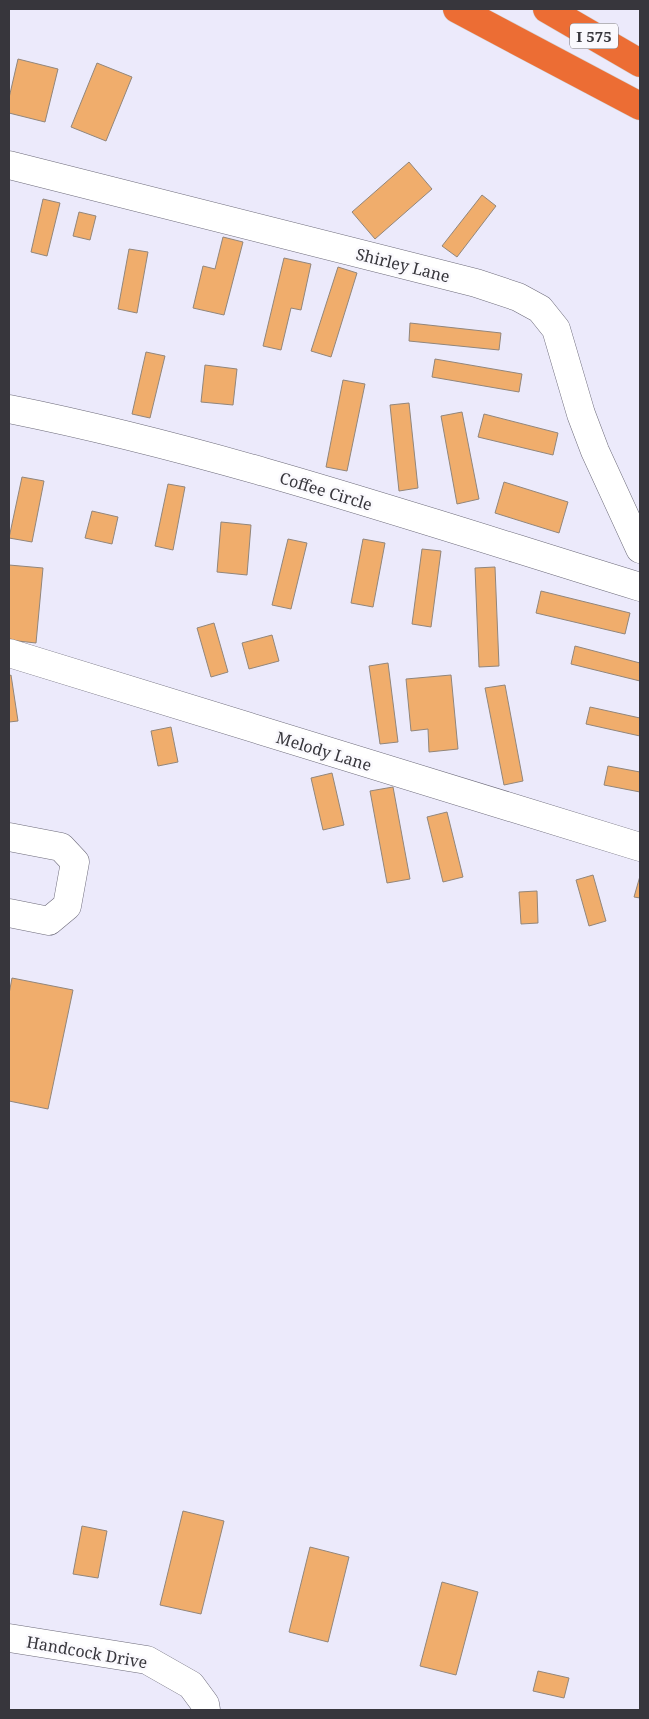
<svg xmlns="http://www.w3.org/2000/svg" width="649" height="1719" font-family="'Noto Serif',serif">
<rect width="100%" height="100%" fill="#eceafb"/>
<g fill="#f0ad6c" stroke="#92867b">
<path d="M18 59 58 69 45 122 9 113V98Z"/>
<path d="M97 63 132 77 106 141 71 127Z"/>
<path d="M409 162 432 189 375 239 352 212Z"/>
<path d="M482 195 496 206 457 257 442 246Z"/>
<path d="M43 199 60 203 47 256 31 252Z"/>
<path d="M79 212 96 216 90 240 73 236Z"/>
<path d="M223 237 243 242 224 315 193 308 203 266 215 269Z"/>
<path d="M129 249 148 252 137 313 118 309Z"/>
<path d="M284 258 311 264 301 310 291 308 281 350 263 346Z"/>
<path d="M338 267 357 273 331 357 311 351Z"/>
<path d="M410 323 501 333 499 350 409 341Z"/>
<path d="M146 352 165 356 150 418 132 414Z"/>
<path d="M435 359 522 374 519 392 432 377Z"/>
<path d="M205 365 237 369 233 405 201 402Z"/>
<path d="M343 380 365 384 347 471 326 467Z"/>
<path d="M409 403 418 488 399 491 390 405Z"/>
<path d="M462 412 479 499 457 504 441 416Z"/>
<path d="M484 414 558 433 553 455 478 437Z"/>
<path d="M22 477 44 481 32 542 9 538Z"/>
<path d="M504 482 568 502 559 533 495 513Z"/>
<path d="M168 484 185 487 173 550 155 546Z"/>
<path d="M92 511 118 517 112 544 85 538Z"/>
<path d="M221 522 251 525 247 575 217 572Z"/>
<path d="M288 539 307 543 291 609 272 605Z"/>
<path d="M363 539 385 543 373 607 351 603Z"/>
<path d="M422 549 441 551 431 627 412 624Z"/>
<path d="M9 565 43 568 36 643 9 640Z"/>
<path d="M495 567 499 666 479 667 475 568Z"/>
<path d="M541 591 630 613 625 634 536 613Z"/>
<path d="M214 623 228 672 211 677 197 628Z"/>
<path d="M272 635 279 661 249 669 242 643Z"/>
<path d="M575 646 640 663V681L571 664Z"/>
<path d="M388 663 398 742 380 744 369 666Z"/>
<path d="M11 675 18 721 9 722V676Z"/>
<path d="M451 675 458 749 429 752 428 729 411 731 406 679Z"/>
<path d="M505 685 523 781 504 785 485 688Z"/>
<path d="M590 707 640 718V736L586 724Z"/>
<path d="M171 727 178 762 158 766 151 731Z"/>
<path d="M608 766 640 772V792L604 785Z"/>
<path d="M332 773 344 825 323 830 311 778Z"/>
<path d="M393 787 410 879 387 883 370 791Z"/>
<path d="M447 812 463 877 443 882 427 817Z"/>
<path d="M593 875 606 921 589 926 576 880Z"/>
<path d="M640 876V898L634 897Z"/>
<path d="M537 891 538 923 521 924 519 892Z"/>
<path d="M12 978 73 990 48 1109 9 1101V994Z"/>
<path d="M183 1511 224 1521 201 1614 160 1605Z"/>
<path d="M82 1526 107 1531 98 1578 73 1574Z"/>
<path d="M310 1547 349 1557 328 1642 289 1632Z"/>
<path d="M442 1582 478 1592 456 1675 420 1666Z"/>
<path d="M538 1671 569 1678 564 1698 533 1691Z"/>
</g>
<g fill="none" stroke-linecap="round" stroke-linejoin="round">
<defs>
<g id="street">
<path d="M9 165 476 283 518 297 540 309 556 329 581 414 595 451 640 549"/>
<path d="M9 409C223 452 431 523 640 587"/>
<path d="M9 653 640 847"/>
<path d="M9 837 61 847 75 862 67 906 49 921 9 913"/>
<path d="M9 1638 147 1660 191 1685 205 1704 206 1710"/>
</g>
<g id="highway">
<path d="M457 9 640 106"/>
<path d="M547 9 640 63"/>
</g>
</defs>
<use href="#street" stroke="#6d6b7a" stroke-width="29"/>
<use href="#highway" stroke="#d3d3d4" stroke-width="29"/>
<use href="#street" stroke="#fff" stroke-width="28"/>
<use href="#highway" stroke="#ec6d34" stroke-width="28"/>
</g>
<g text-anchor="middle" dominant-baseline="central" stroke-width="5" stroke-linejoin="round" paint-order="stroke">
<rect fill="#faf9fd" stroke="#727076" stroke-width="1" x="570" y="23.5" width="48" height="25" rx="4"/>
<g font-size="15" font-weight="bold" fill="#37363c">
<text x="594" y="36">I 575</text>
</g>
<g font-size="16" fill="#37363c" stroke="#faf9fd">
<text transform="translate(403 265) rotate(14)">Shirley Lane</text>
<text transform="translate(326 491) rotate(17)">Coffee Circle</text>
<text transform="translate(324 751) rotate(17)">Melody Lane</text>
<text transform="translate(87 1652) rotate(10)">Handcock Drive</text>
</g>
</g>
<rect width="649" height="1719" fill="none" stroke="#37363c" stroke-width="20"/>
</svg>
